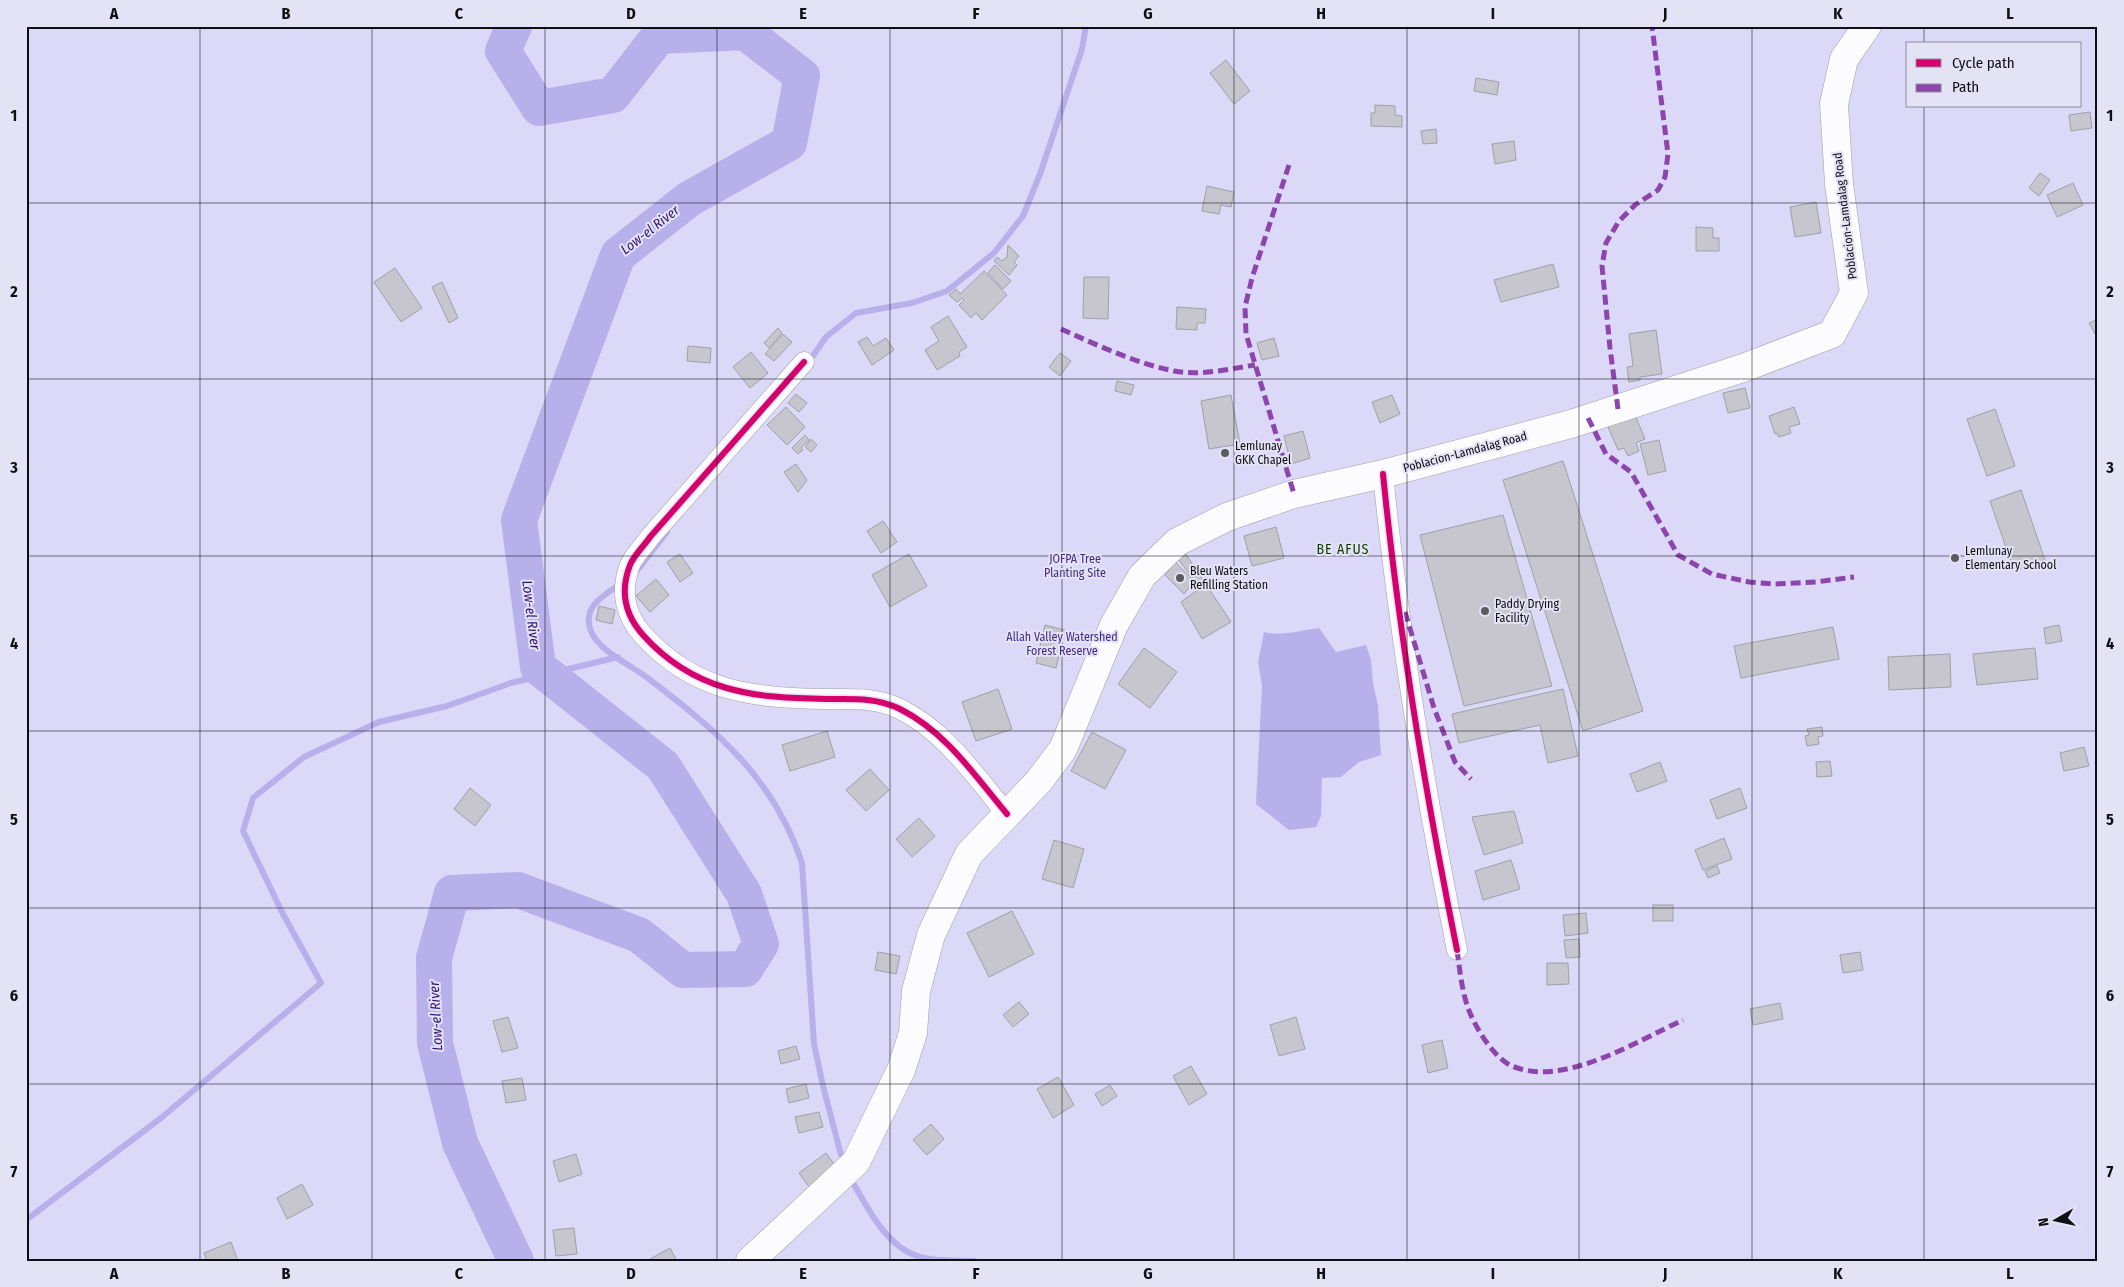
<svg xmlns="http://www.w3.org/2000/svg" width="2124" height="1287" font-family="'Fira Sans Condensed',sans-serif">
<rect width="100%" height="100%" fill="#e8e7f1"/>
<path fill="#dbd8f8" fill-rule="evenodd" d="M26 26H2098V1261H26ZM1908 44H2080V106H1908Z"/>
<path fill="#b8b0eb" d="M1319 628 1336 652 1366 645 1371 660 1373 683 1378 706 1381 755 1359 762 1341 777 1322 778 1321 816 1316 827 1289 830 1256 804 1262 686 1258 662 1264 632C1280 637 1301 630 1319 628Z"/>
<g fill="none" stroke-linecap="round" stroke-linejoin="round">
<g stroke="#b8b0eb" stroke-width="6">
<path d="M808 363 826 337 856 313 912 303 947 291 994 253 1023 216 1040 174 1082 49 1086 26"/>
<path d="M636 572 667 532"/>
<path d="M622 583C604 595 581 607 591 631 598 651 633 666 649 679 717 731 774 778 802 863L814 1044 823 1086 841 1155"/>
<path d="M852 1181C867 1207 886 1246 917 1256 935 1262 956 1260 975 1261"/>
<path d="M26 1220 161 1118 321 983 283 914 243 831 253 798 304 757 379 722 447 706 511 683 618 657"/>
</g>
<path stroke="#b8b0eb" stroke-width="36" d="M514 26 503 51 539 108 613 95 659 36 745 32 802 76 789 143 689 199 618 255 519 520 538 667 663 766 744 894 761 944 745 969 683 970 639 935 518 890 452 893 434 958 435 1043 460 1143 516 1261"/>
</g>
<g fill="#c7c6ce" stroke="#a0a0a7">
<path d="M1226 60 1250 91 1234 104 1210 73Z"/>
<path d="M1476 78 1499 82 1497 95 1474 91Z"/>
<path d="M1375 105 1395 106V115L1402 116V127L1371 126V113H1375Z"/>
<path d="M2090 112 2092 128 2071 131 2069 115Z"/>
<path d="M1436 129 1437 143 1423 144 1421 131Z"/>
<path d="M1514 141 1516 160 1495 164 1492 144Z"/>
<path d="M2040 173 2050 180 2039 196 2029 188Z"/>
<path d="M2073 183 2083 205 2057 217 2047 195Z"/>
<path d="M1207 186 1234 192 1231 207 1221 205 1219 214 1202 211Z"/>
<path d="M1816 202 1821 233 1795 237 1790 207Z"/>
<path d="M1696 227 1713 228V238H1719V251H1696Z"/>
<path d="M1008 245 1019 256 1014 262 1017 265 1009 275 994 261 997 257 1002 261 1007 257Z"/>
<path d="M1553 264 1559 287 1501 302 1494 280Z"/>
<path d="M995 265 1011 281 1003 289 988 273Z"/>
<path d="M395 268 422 308 401 322 374 282Z"/>
<path d="M984 271 1007 295 982 320 976 313 971 318 959 305 964 300 962 298 957 302 949 295 956 289 960 294Z"/>
<path d="M1084 277H1109L1108 319 1083 318Z"/>
<path d="M442 282 458 318 449 323 432 287Z"/>
<path d="M1177 307 1206 309 1205 323H1197V330L1176 329Z"/>
<path d="M948 316 967 347 959 352 960 356 937 370 925 350 939 341 931 327Z"/>
<path d="M2098 319V339L2089 323Z"/>
<path d="M778 328 782 333 769 348 764 343Z"/>
<path d="M1656 330 1662 374 1640 377V380L1629 382 1627 367 1633 366 1629 334Z"/>
<path d="M783 334 792 342 774 361 765 354Z"/>
<path d="M867 337 873 346 886 338 894 350 872 365 858 342Z"/>
<path d="M1274 338 1279 356 1262 360 1257 343Z"/>
<path d="M688 346 711 348 710 363 687 361Z"/>
<path d="M751 352 768 373 750 388 733 367Z"/>
<path d="M1060 353 1071 361 1060 376 1049 367Z"/>
<path d="M1117 381 1134 385 1131 395 1115 391Z"/>
<path d="M1745 388 1750 408 1728 413 1723 393Z"/>
<path d="M796 394 807 403 799 412 788 403Z"/>
<path d="M1231 395 1240 444 1209 449 1201 401Z"/>
<path d="M1392 395 1400 414 1380 423 1372 402Z"/>
<path d="M786 407 805 427 787 445 767 425Z"/>
<path d="M1794 407 1800 424 1789 427 1791 433 1779 437 1777 433 1775 434 1769 416Z"/>
<path d="M1995 409 2015 466 1987 476 1967 419Z"/>
<path d="M1635 415 1645 439 1636 443 1639 451 1628 456 1624 448 1618 450 1608 427Z"/>
<path d="M1303 431 1310 458 1291 464 1284 436Z"/>
<path d="M805 435 809 440 801 448 803 450 798 454 792 448Z"/>
<path d="M811 439 817 445 811 452 805 447Z"/>
<path d="M1659 440 1666 471 1648 475 1640 444Z"/>
<path d="M1563 461 1643 711 1583 731 1503 480Z"/>
<path d="M796 464 807 480 798 492 784 472Z"/>
<path d="M2021 490 2045 560 2014 571 1990 501Z"/>
<path d="M1503 515 1552 686 1464 706 1420 535Z"/>
<path d="M883 521 897 542 881 553 867 531Z"/>
<path d="M1276 527 1284 558 1252 566 1244 536Z"/>
<path d="M1185 553 1231 622 1202 639 1181 602 1200 588 1178 559Z"/>
<path d="M680 554 693 573 680 582 667 562Z"/>
<path d="M909 554 927 586 890 607 872 575Z"/>
<path d="M1175 562 1194 581 1184 594 1165 575Z"/>
<path d="M656 579 669 595 650 612 636 596Z"/>
<path d="M599 606 615 610 612 624 596 620Z"/>
<path d="M1045 625 1065 630 1056 668 1036 663Z"/>
<path d="M2059 625 2062 641 2046 644 2044 628Z"/>
<path d="M1833 627 1839 659 1741 678 1734 646Z"/>
<path d="M1144 648 1177 672 1150 708 1118 684Z"/>
<path d="M2035 648 2038 679 1977 685 1973 654Z"/>
<path d="M1950 654 1951 687 1889 690 1888 657Z"/>
<path d="M998 689 1012 729 976 741 962 702Z"/>
<path d="M1563 689 1578 756 1548 763 1540 725 1459 743 1452 714Z"/>
<path d="M1822 727 1823 736 1818 737 1819 744 1807 746 1805 736 1809 735 1807 729Z"/>
<path d="M827 731 835 757 790 771 782 745Z"/>
<path d="M1092 732 1126 750 1105 789 1071 771Z"/>
<path d="M2084 747 2089 766 2064 771 2060 753Z"/>
<path d="M1830 761 1832 776 1817 777 1816 762Z"/>
<path d="M1660 762 1667 781 1637 792 1630 774Z"/>
<path d="M870 769 889 790 866 811 846 790Z"/>
<path d="M470 788 491 805 475 826 454 809Z"/>
<path d="M1740 788 1747 808 1717 819 1710 800Z"/>
<path d="M1514 811 1523 843 1484 855 1472 817Z"/>
<path d="M919 818 935 836 912 857 896 839Z"/>
<path d="M1724 838 1732 859 1703 870 1695 850Z"/>
<path d="M1054 840 1084 849 1073 888 1042 879Z"/>
<path d="M1511 860 1520 889 1483 900 1475 871Z"/>
<path d="M1717 866 1720 873 1708 878 1705 871Z"/>
<rect x="1653" y="905" width="20" height="16"/>
<path d="M1012 911 1034 954 989 977 967 933Z"/>
<path d="M1586 913 1588 933 1565 936 1563 915Z"/>
<path d="M1579 939 1580 957 1566 958 1564 940Z"/>
<path d="M878 952 900 956 896 974 875 970Z"/>
<path d="M1860 952 1863 970 1843 973 1840 955Z"/>
<path d="M1547 963H1568L1569 984 1547 985Z"/>
<path d="M1019 1002 1029 1014 1013 1027 1003 1015Z"/>
<path d="M1780 1003 1783 1019 1753 1025 1750 1009Z"/>
<path d="M508 1017 518 1048 502 1052 493 1021Z"/>
<path d="M1296 1017 1305 1049 1279 1056 1270 1025Z"/>
<path d="M1442 1040 1448 1068 1428 1073 1422 1045Z"/>
<path d="M796 1046 800 1059 781 1064 778 1051Z"/>
<path d="M1191 1066 1207 1094 1189 1105 1173 1076Z"/>
<path d="M1058 1077 1074 1105 1053 1118 1037 1089Z"/>
<path d="M522 1078 526 1100 506 1103 502 1081Z"/>
<path d="M806 1084 809 1098 789 1103 786 1089Z"/>
<path d="M1110 1085 1117 1096 1102 1106 1095 1094Z"/>
<path d="M819 1112 823 1127 799 1133 795 1117Z"/>
<path d="M931 1124 944 1139 927 1155 913 1140Z"/>
<path d="M826 1153 837 1168 810 1188 799 1173Z"/>
<path d="M576 1154 582 1174 559 1182 553 1161Z"/>
<path d="M302 1184 313 1205 287 1219 277 1198Z"/>
<path d="M574 1228 577 1254 556 1256 553 1230Z"/>
<path d="M231 1242 238 1261H207L204 1253Z"/>
<path d="M670 1248 677 1261H650V1259Z"/>
</g>
<g fill="none" stroke-linecap="round" stroke-linejoin="round">
<defs>
<g id="street">
<path d="M804 362 650 537C644 546 634 555 630 565 620 591 625 615 643 635 694 692 754 698 826 699 851 699 876 697 900 709 946 732 975 776 1007 814"/>
<path d="M1383 474C1399 635 1425 792 1457 950"/>
</g>
<path id="secondary" d="M750 1261 856 1162 901 1070 913 1033 916 991 931 935 969 854 1039 781 1063 749 1114 625 1142 576 1177 542 1227 517 1294 494 1383 474 1571 424 1743 368 1832 334 1854 293 1839 184 1834 104 1844 59 1867 26"/>
</defs>
<use href="#street" stroke="#a1a0a8" stroke-width="21"/>
<use href="#secondary" stroke="#a1a0a8" stroke-width="29"/>
<use href="#street" stroke="#fcfbfd" stroke-width="20"/>
<use href="#secondary" stroke="#fcfbfd" stroke-width="28"/>
<g stroke="#8e44ad" stroke-width="5" stroke-dasharray="10 5" stroke-linecap="butt">
<path d="M1289 165 1252 278 1245 307 1246 334 1294 494"/>
<path d="M1061 329C1097 345 1135 363 1174 371 1200 376 1229 369 1255 365"/>
<path d="M1618 409 1610 348 1602 266 1606 243 1619 221 1635 205 1658 190 1665 177 1668 154 1652 26"/>
<path d="M1588 418 1606 454 1631 472 1678 555 1712 574 1749 582 1775 584 1816 582 1854 577"/>
<path d="M1405 612 1434 708 1455 762 1471 779"/>
<path d="M1457 950C1460 971 1462 994 1470 1013 1477 1030 1495 1059 1512 1066 1563 1088 1637 1041 1683 1020"/>
</g>
<defs>
<g id="cycleway">
<path d="M804 362 650 537C644 546 634 555 630 565 620 591 625 615 643 635 694 692 754 698 826 699 851 699 876 697 900 709 946 732 975 776 1007 814"/>
<path d="M1383 474C1399 635 1425 792 1457 950"/>
</g>
</defs>
<use href="#cycleway" stroke="#e4e3f5" stroke-width="9"/>
<use href="#cycleway" stroke="#d6006c" stroke-width="6"/>
</g>
<path fill="none" stroke="#0f0e14" stroke-width="1" stroke-opacity="0.55" d="M200 26V1261M372 26V1261M545 26V1261M717 26V1261M890 26V1261M1062 26V1261M1234 26V1261M1407 26V1261M1579 26V1261M1752 26V1261M1924 26V44M1924 106V1261M26 203H2098M26 379H2098M26 556H2098M26 731H2098M26 908H2098M26 1084H2098"/>
<g fill="#5b5a61" stroke="#e4e3f5" stroke-width="2">
<circle cx="1225" cy="453" r="5"/>
<circle cx="1955" cy="558" r="5"/>
<circle cx="1180" cy="578" r="5"/>
<circle cx="1485" cy="611" r="5"/>
</g>
<g text-anchor="middle" dominant-baseline="central" stroke-width="4" stroke-linejoin="round" paint-order="stroke">
<g font-size="12" fill="#0f0e14" stroke="#e4e3f5">
<text transform="translate(1845 216) rotate(-97)">Poblacion-Lamdalag Road</text>
<text transform="translate(1465 452) rotate(-15)">Poblacion-Lamdalag Road</text>
</g>
<g font-size="12" fill="#0f0e14" stroke="#e4e3f5" text-anchor="start">
<text x="1235" y="446">Lemlunay<tspan x="1235" dy="14">GKK Chapel</tspan></text>
<text x="1965" y="551">Lemlunay<tspan x="1965" dy="14">Elementary School</tspan></text>
<text x="1190" y="571">Bleu Waters<tspan x="1190" dy="14">Refilling Station</tspan></text>
<text x="1495" y="604">Paddy Drying<tspan x="1495" dy="14">Facility</tspan></text>
</g>
<g font-size="12" fill="#442c88" stroke="#e4e3f5">
<text x="1075" y="559">JOFPA Tree<tspan x="1075" dy="14">Planting Site</tspan></text>
<text x="1062" y="637">Allah Valley Watershed<tspan x="1062" dy="14">Forest Reserve</tspan></text>
</g>
<g font-size="14" font-style="italic" fill="#31126f" stroke="#e4e3f5">
<text transform="translate(650 230) rotate(-38)">Low-el River</text>
<text transform="translate(531 615) rotate(83)">Low-el River</text>
<text transform="translate(436 1016) rotate(-93)">Low-el River</text>
</g>
<g font-size="14" letter-spacing="1" fill="#0f3d01" stroke="#e4e3f5">
<text x="1343" y="549">BE AFUS</text>
</g>
</g>
<rect width="2124" height="1287" fill="none" stroke="#e4e3f5" stroke-width="55"/>
<rect x="1906" y="42" width="175" height="65" fill="#e4e3f5" stroke="#8f8e9b"/>
<rect x="1916" y="59" width="25" height="8" fill="#d6006c" stroke="#8f8e9b"/>
<text x="1952" y="68" font-size="15" fill="#0f0e14">Cycle path</text>
<rect x="1916" y="84" width="25" height="8" fill="#8e44ad" stroke="#8f8e9b"/>
<text x="1952" y="92" font-size="15" fill="#0f0e14">Path</text>
<g transform="translate(2056 1220) rotate(261)" stroke="#e4e3f5" stroke-width="4" paint-order="stroke">
<path d="M0-4L9 19L0 12L-9 19Z" fill="#0f0e14"/>
<text y="-8" font-size="14" font-weight="bold" text-anchor="middle" fill="#0f0e14">N</text>
</g>
<rect x="28" y="28" width="2068" height="1232" fill="none" stroke="#0f0e14" stroke-width="2"/>
<g font-size="16" text-anchor="middle" font-weight="bold" fill="#0f0e14">
<text x="114" y="19">A</text>
<text x="286" y="19">B</text>
<text x="459" y="19">C</text>
<text x="631" y="19">D</text>
<text x="803" y="19">E</text>
<text x="976" y="19">F</text>
<text x="1148" y="19">G</text>
<text x="1321" y="19">H</text>
<text x="1493" y="19">I</text>
<text x="1665" y="19">J</text>
<text x="1838" y="19">K</text>
<text x="2010" y="19">L</text>
<text x="14" y="121">1</text>
<text x="2110" y="121">1</text>
<text x="14" y="297">2</text>
<text x="2110" y="297">2</text>
<text x="14" y="473">3</text>
<text x="2110" y="473">3</text>
<text x="14" y="649">4</text>
<text x="2110" y="649">4</text>
<text x="14" y="825">5</text>
<text x="2110" y="825">5</text>
<text x="14" y="1001">6</text>
<text x="2110" y="1001">6</text>
<text x="14" y="1177">7</text>
<text x="2110" y="1177">7</text>
<text x="114" y="1279">A</text>
<text x="286" y="1279">B</text>
<text x="459" y="1279">C</text>
<text x="631" y="1279">D</text>
<text x="803" y="1279">E</text>
<text x="976" y="1279">F</text>
<text x="1148" y="1279">G</text>
<text x="1321" y="1279">H</text>
<text x="1493" y="1279">I</text>
<text x="1665" y="1279">J</text>
<text x="1838" y="1279">K</text>
<text x="2010" y="1279">L</text>
</g>
</svg>
